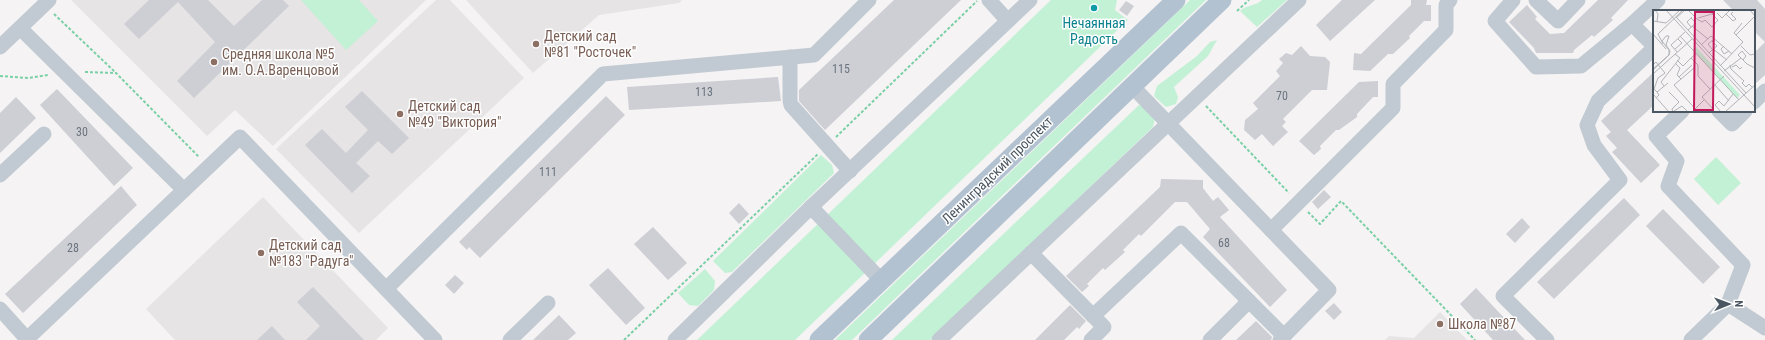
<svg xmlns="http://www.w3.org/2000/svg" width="1765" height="340" font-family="'Roboto Condensed',sans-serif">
<rect width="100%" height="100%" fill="#f5f3f3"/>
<g fill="#e6e4e5">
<path d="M71 0H426L273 146 235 110 207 136Z"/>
<path d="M436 0H450L524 78 359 233 276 149Z"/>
<path d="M466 0H682L679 3 599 15 533 73Z"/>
<path d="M263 197 388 328 376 340H175L146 309Z"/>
<path d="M1440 312 1467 340H1385L1389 336 1414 338Z"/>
</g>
<g fill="#c3f1d5">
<path d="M301 0H359L378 21 346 50Z"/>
<path d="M1051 0H1117L1115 10 1128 20 795 340H697Z"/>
<path d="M1190 0H1206L852 340H835Z"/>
<path d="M1262 0H1287L1257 27 1240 11C1246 5 1256 6 1262 0Z"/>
<path d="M1217 40 1208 56 1174 87 1178 97 1176 104 1166 107 1154 96 1157 86 1197 56 1210 42Z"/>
<path d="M1139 105 1148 108 1155 118 1153 127 930 340H892Z"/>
<path d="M821 155 832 165 834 173 732 272 725 273 713 261Z"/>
<path d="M1716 157 1741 183 1718 205 1694 179Z"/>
<path d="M705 269 715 281 714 290 698 306 689 305 678 293Z"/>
</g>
<g fill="#cdcfd5">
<path d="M149 0H208L234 26 262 0H283L289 6 194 98 177 81 215 42 178 2 139 39 124 24Z"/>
<path d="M894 0H961L825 130 799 101V90Z"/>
<path d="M1342 0H1375L1330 41 1316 25Z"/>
<path d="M1411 0H1427L1426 5H1431V21H1424L1409 36 1410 38 1393 54H1388L1370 71 1353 70 1354 53 1361 54 1411 5Z"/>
<path d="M1598 0H1628L1611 18 1613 20 1594 37 1592 35 1574 50 1573 53H1536L1534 48 1509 22 1527 5 1537 17 1535 19 1550 34 1564 33Z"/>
<path d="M1723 0H1757L1765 9V75L1754 85V53L1765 42 1754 31V11H1734Z"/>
<path d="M1126 1 1134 6 1127 16 1119 10Z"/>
<path d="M1301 46 1310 56 1325 57 1330 62 1327 90H1312L1283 119 1286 122 1282 126 1288 132 1273 146 1262 134 1255 140 1244 130 1245 120 1258 109 1253 103 1280 76 1276 71 1283 63 1279 59 1286 53 1292 55Z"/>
<path d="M1654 72V105L1627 130 1660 165 1641 183 1612 152 1617 148 1606 136 1611 132 1601 121Z"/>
<path d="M778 77 781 101 629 110 627 87Z"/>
<path d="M1378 81V97H1373L1357 114V117L1339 130H1336L1320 146 1321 149 1314 155 1299 141 1359 82Z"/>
<path d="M57 89 133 168 114 186 40 105Z"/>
<path d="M362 91 409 138 392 154 378 141 356 163 370 176 352 193 305 145 322 129 346 153 368 130 345 107Z"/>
<path d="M606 96 625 115 480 258 469 247 467 250 459 242Z"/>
<path d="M16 97 36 118 0 153V113Z"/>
<path d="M1161 179 1203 180V188L1213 201 1218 197 1229 210 1220 217 1287 290 1270 307 1203 237 1210 229 1187 202H1175L1141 236 1139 234 1123 250 1125 252 1105 270 1103 268 1087 284 1089 286 1082 292 1066 276 1160 187Z"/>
<path d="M121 186 137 205 23 313 5 294Z"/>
<path d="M1324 190 1331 197 1318 209 1312 202Z"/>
<path d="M1624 198 1640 215 1554 299 1537 282Z"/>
<path d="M739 203 749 214 739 224 729 213Z"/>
<path d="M1663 209 1720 267 1703 284 1646 226Z"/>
<path d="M1522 218 1530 227 1515 243 1506 234Z"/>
<path d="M653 227 687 263 668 280 634 244Z"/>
<path d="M608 268 645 308 626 325 589 285Z"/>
<path d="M455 275 464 283 454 294 445 285Z"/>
<path d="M313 287 364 340H306L320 326 297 302Z"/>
<path d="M1476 288 1525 340H1493L1460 304Z"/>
<path d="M1334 303 1342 312 1334 320 1325 311Z"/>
<path d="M1070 305 1086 321 1079 329 1077 327 1064 340H1035Z"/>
<path d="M559 315 576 333 568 340H533Z"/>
<path d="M1256 321 1272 337 1271 340H1236Z"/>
<path d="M272 326 285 340H257Z"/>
</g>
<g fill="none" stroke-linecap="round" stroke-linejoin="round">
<g stroke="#7ad0a6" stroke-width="2" stroke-dasharray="3 2" stroke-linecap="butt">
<path d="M1237 11 1249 0"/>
<path d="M54 14 115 72"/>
<path d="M85 72 116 73 199 157"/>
<path d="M0 76 28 78 48 75"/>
<path d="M1206 106 1289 193"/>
<path d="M836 137 977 1"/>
<path d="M1308 212 1320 224 1341 201 1475 340"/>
<path d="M624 340 818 154"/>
</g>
<g stroke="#c1cad2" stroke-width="15">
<path d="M989 0 1007 20"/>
<path d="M1513 0 1495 21 1536 67 1581 66 1632 24"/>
<path d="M1536 0 1558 21 1578 0"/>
<path d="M20 28 184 190"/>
<path d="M1654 46 1632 24 1658 0"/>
<path d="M0 47 49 0"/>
<path d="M790 57V98"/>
<path d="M1132 86 1329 290 1280 340"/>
<path d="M790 101 791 105 850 171"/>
<path d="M1754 102 1765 91"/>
<path d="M1682 111 1656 136 1677 161 1668 186 1743 265 1728 304"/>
<path d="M1719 111 1732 124 1745 111"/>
<path d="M0 175 44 134"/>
<path d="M811 207 881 280"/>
<path d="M1271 230 1393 108V84L1446 30V5L1450 0"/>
<path d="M1031 253 1104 327 1091 340"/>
<path d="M386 289 603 74 814 55 869 0"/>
<path d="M0 309 27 339 240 137 435 340"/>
<path d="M1093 316 1181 233 1284 336"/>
<path d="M510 340 548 303"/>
<path d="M675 340 811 207 1030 0"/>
<path d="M939 340 1299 0"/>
<path d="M1210 340 1249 301"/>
<path d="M1547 340 1503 296 1620 180 1594 145 1587 125 1598 101 1654 48"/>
<path d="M1691 340 1728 304 1765 328"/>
</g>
<g stroke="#b3c2d1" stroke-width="19">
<path d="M819 340 1176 0"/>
<path d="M868 340 1222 0"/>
</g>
</g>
<circle fill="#0f9aa8" stroke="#fff" stroke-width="1.5" cx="1094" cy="8" r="4"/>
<g fill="#8d6e63" stroke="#fff" stroke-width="1.5">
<circle cx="536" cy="44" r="4"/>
<circle cx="214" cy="62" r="4"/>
<circle cx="400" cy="114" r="4"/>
<circle cx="261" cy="253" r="4"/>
<circle cx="1440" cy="324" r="4"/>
</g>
<g text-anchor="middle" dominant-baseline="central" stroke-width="3" stroke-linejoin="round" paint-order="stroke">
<g font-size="12" fill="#6b747e">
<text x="841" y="69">115</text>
<text x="704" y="92">113</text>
<text x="1282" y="96">70</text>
<text x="82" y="132">30</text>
<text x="548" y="172">111</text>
<text x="1224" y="243">68</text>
<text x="73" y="248">28</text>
</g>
<g font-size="14" fill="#0d838f" stroke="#fff">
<text x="1094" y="23">Нечаянная<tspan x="1094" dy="16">Радость</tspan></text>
</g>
<g font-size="14" fill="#785e54" stroke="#fff" text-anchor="start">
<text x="544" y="36">Детский сад<tspan x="544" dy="16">№81 "Росточек"</tspan></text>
<text x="222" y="54">Средняя школа №5<tspan x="222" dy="16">им. О.А.Варенцовой</tspan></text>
<text x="408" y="106">Детский сад<tspan x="408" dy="16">№49 "Виктория"</tspan></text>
<text x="269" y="245">Детский сад<tspan x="269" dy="16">№183 "Радуга"</tspan></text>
<text x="1448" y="324">Школа №87</text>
</g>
<g font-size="14" fill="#4a5661" stroke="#fff">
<text transform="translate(997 170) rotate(-44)">Ленинградский проспект</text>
</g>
</g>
<g transform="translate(1653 10)">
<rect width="102" height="102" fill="#f5f3f3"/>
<path d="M43 37 87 85 84 88 40 40Z" fill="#c3f1d5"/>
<path fill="none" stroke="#b1b4b9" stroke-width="1" d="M2 0 5 4 4 12M13 0 102 97M35 0 44 9 49 12 52 10 59 17 65 10 59 4 62 0M64 3 69 8 77 0M73 4 80 11 83 9 78 4 80 2M23 8 32 0M24 8 93 83M45 8 59 4M0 11 13 13 27 0M39 16 55 29M38 17 34 12 39 7M35 20 43 13 38 8M0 24 13 39M83 25 81 23 89 13M27 26 86 90M59 31 64 36 60 39M10 34 5 24 30 0M48 35 58 26 79 44M71 36 68 39 71 44 76 41M88 36 97 45 102 44M22 39 29 33 25 29M59 39 55 34 61 29M24 42 18 35 32 22M56 43 60 39 74 50M43 44 38 48 45 55V66L57 79M24 50 30 56 38 48M90 50 93 46 89 41 85 45 94 54 102 58M22 53 27 58 24 65 28 69M0 55 3 52 12 63 5 68 1 79 4 82M77 55 78 59 91 71 89 73 93 77 96 74 99 77M67 56 90 32 83 25 102 6 97 0M79 57 83 55 87 59 89 57M41 58 21 75 45 102M0 59 16 45V40L9 31 13 26H16L13 35 17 41 16 45 0 60M71 61 88 48M0 64 39 29M26 67 39 55M62 75 76 91M11 76 8 72 27 48 22 44M16 82 26 92 19 99 20 102M0 84 16 102M3 88 6 85 4 82 15 73M42 99 51 90M21 101 29 96 35 102M56 102 60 99 49 87 71 66M68 102 62 95 66 91 71 96 80 84M72 102 102 75"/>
<path fill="#c2185b" fill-opacity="0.15" stroke="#c2185b" stroke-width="2" d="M42 2H61L60 100H41Z"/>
<rect width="102" height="102" fill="none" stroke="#4a5661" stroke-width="2"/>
</g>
<g transform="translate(1729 304) rotate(89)" stroke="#ffffff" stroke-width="3" paint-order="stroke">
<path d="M0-3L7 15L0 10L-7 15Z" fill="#4a5661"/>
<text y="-6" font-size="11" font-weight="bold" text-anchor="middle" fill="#4a5661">N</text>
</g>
</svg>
